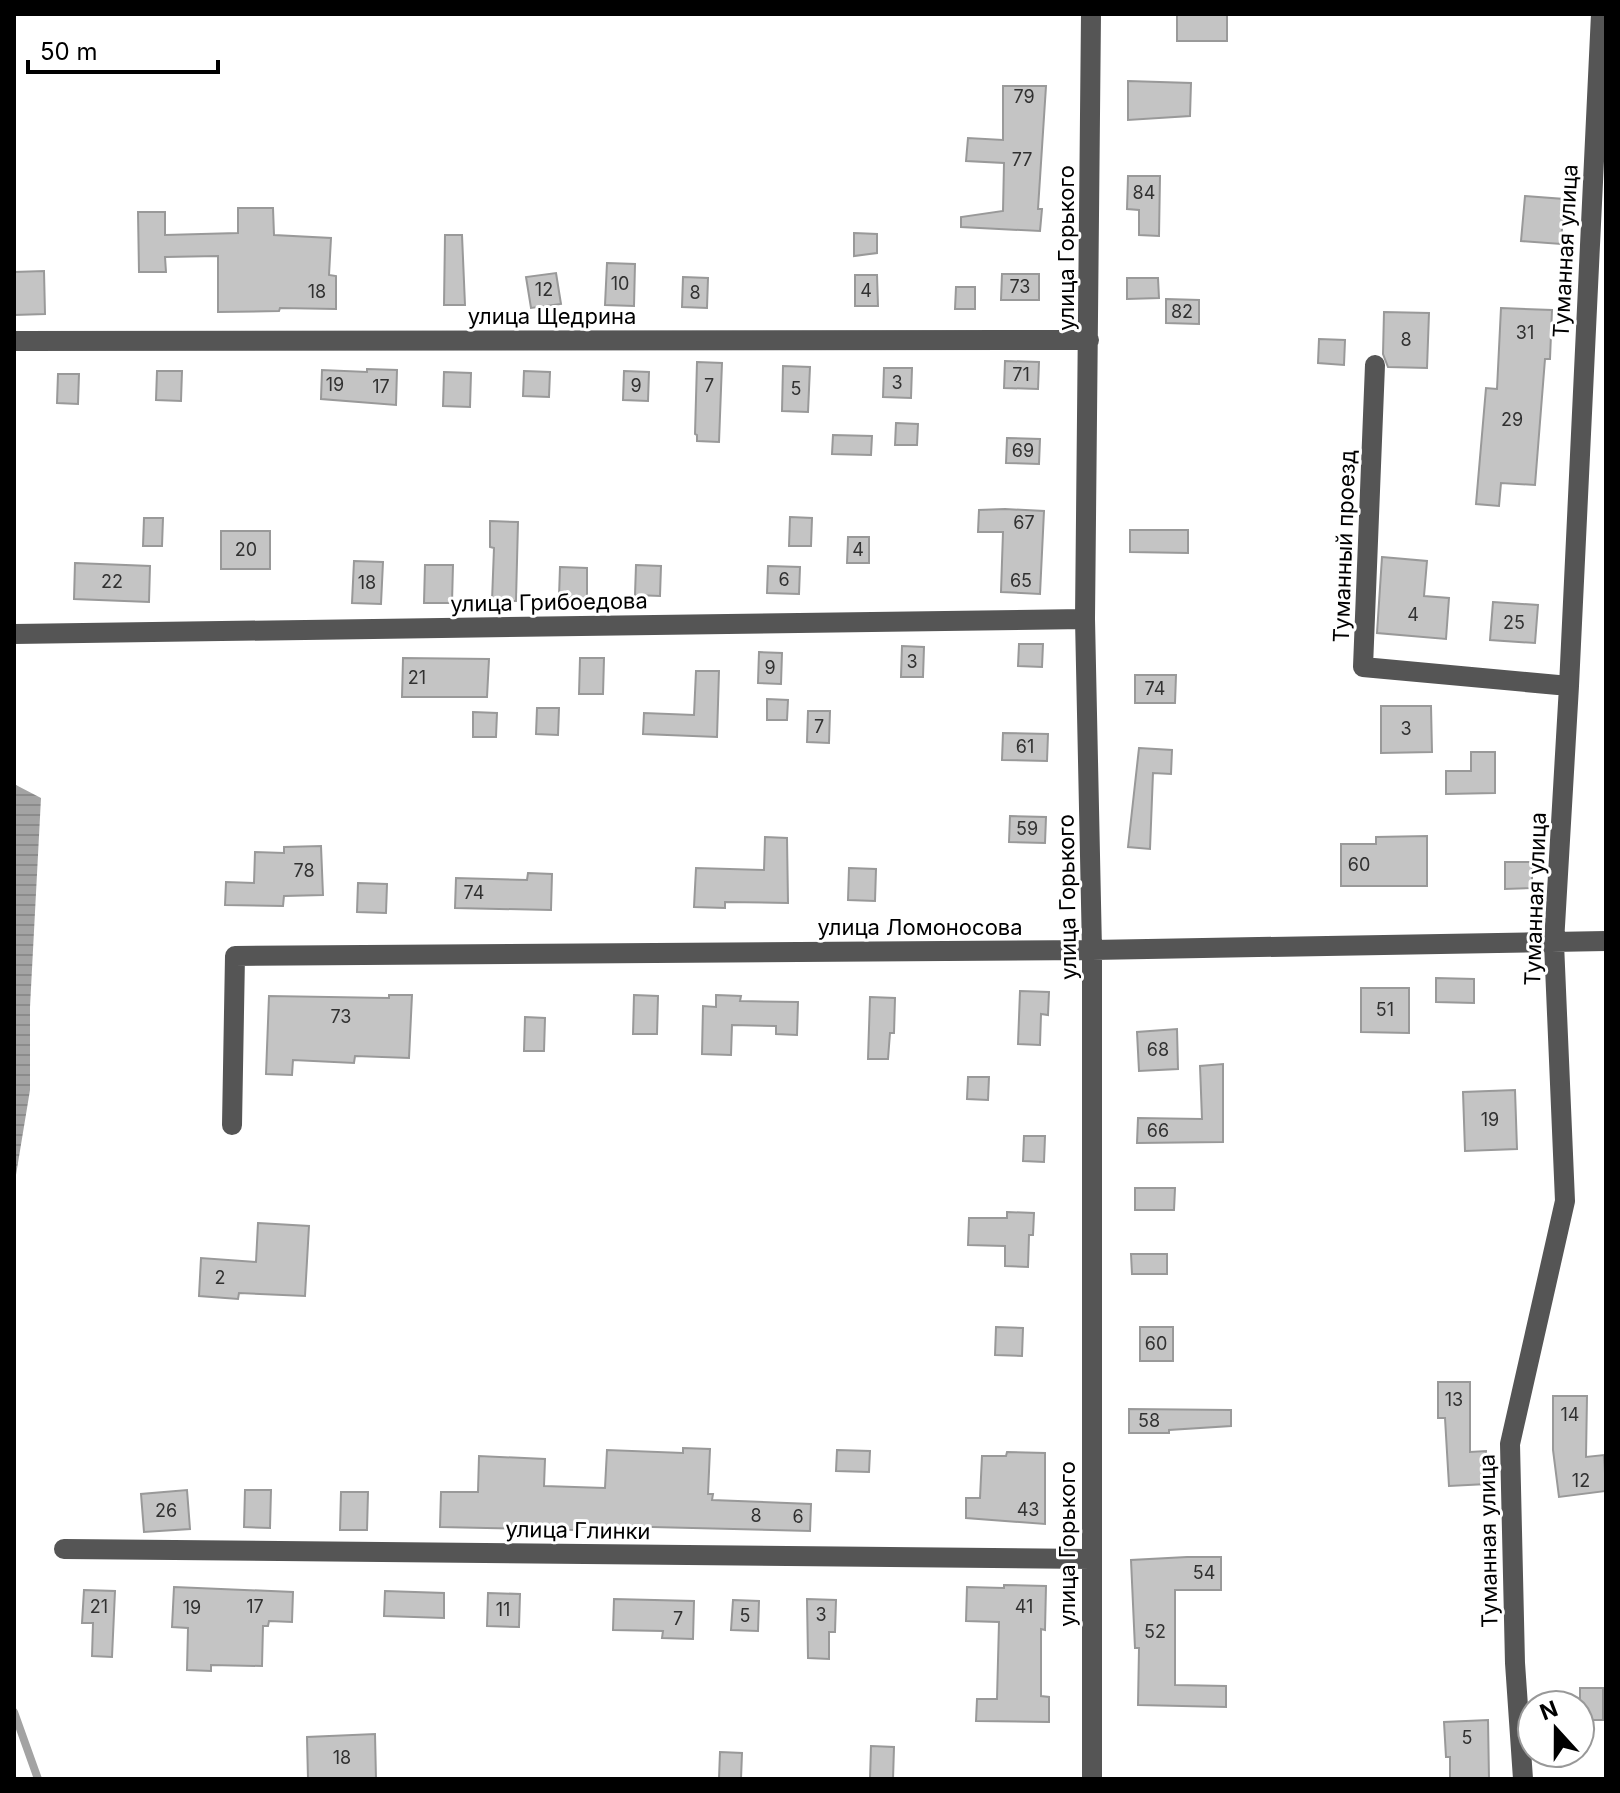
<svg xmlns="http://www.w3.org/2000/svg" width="1620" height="1793" font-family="Inter,sans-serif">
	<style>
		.water { fill: url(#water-rules) }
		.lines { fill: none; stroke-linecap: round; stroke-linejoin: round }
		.stream { stroke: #a3a3a3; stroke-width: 8 }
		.building { fill: #c4c4c4; stroke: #999; stroke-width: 2 }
		.minor { stroke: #555; stroke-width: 20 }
		.labels { text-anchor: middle; stroke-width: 6; stroke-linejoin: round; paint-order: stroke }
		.number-label { font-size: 18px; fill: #313131 }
		.street-label { font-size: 22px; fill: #000; stroke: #fff }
	</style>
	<defs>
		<pattern id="water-rules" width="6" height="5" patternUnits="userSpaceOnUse" patternTransform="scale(2)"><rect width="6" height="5" fill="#a3a3a3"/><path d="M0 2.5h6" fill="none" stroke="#8b8b8b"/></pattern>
	</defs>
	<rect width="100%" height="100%" fill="#fff"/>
	<path class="water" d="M 14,784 L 41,798 L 30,1007 L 30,1090 L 14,1187 Z"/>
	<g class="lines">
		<path class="stream" d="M 14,1712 L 38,1779"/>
	</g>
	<path class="building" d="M 1177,14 L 1227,14 L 1227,41 L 1177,41 Z
		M 1128,81 L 1191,83 L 1190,116 L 1128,120 Z
		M 1003,86 L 1046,86 L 1038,209 L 1042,209 L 1040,231 L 961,227 L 961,217 L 1003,211 L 1004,163 L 966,161 L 968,138 L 1003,140 Z
		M 1128,176 L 1160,176 L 1159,236 L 1139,235 L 1139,210 L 1127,209 Z
		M 1525,196 L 1564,199 L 1561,244 L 1521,241 Z
		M 238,208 L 273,208 L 274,235 L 331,238 L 329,275 L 336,276 L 336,309 L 280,308 L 279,311 L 218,312 L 218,256 L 165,257 L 166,272 L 139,272 L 138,212 L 165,212 L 165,235 L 238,233 Z
		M 854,233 L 877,234 L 877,253 L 854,256 Z
		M 445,235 L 462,235 L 465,305 L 444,305 Z
		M 607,263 L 635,264 L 634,306 L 605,305 Z
		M 44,271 L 45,314 L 14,315 L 14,272 Z
		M 556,273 L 561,304 L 531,308 L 526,277 Z
		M 1002,274 L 1039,274 L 1039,300 L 1001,300 Z
		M 855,275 L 877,275 L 878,306 L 855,306 Z
		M 683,277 L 708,278 L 707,308 L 682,307 Z
		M 1127,278 L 1158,278 L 1159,298 L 1127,299 Z
		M 956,287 L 975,287 L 975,309 L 955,309 Z
		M 1166,299 L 1199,300 L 1199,324 L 1166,323 Z
		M 1501,308 L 1552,310 L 1550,359 L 1545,359 L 1535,485 L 1501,483 L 1499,506 L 1476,504 L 1486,388 L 1497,389 Z
		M 1384,312 L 1429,313 L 1427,368 L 1388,367 L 1383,354 Z
		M 1319,339 L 1345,340 L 1344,365 L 1318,363 Z
		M 1005,361 L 1039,362 L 1038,389 L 1004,388 Z
		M 697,362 L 722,363 L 719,442 L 697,441 L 697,435 L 695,434 Z
		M 783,366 L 810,367 L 808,412 L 782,411 Z
		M 884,368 L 912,368 L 911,398 L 883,397 Z
		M 367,369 L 397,370 L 396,405 L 321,399 L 322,370 L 367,372 Z
		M 157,371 L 182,371 L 181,401 L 156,400 Z
		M 524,371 L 550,372 L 549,397 L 523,396 Z
		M 624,371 L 649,372 L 648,401 L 623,400 Z
		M 444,372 L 471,373 L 470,407 L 443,406 Z
		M 58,374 L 79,374 L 78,404 L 57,403 Z
		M 896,423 L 918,424 L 917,445 L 895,445 Z
		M 833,435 L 872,436 L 871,455 L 832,454 Z
		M 1007,438 L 1040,439 L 1039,464 L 1006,463 Z
		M 1005,509 L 1044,511 L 1040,594 L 1001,592 L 1003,532 L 978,532 L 979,510 Z
		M 790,517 L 812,518 L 811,546 L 789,546 Z
		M 144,518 L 163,518 L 162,546 L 143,546 Z
		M 490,521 L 518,522 L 516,601 L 492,601 L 494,548 L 490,547 Z
		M 1130,530 L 1188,530 L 1188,553 L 1130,552 Z
		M 221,531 L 270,531 L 270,569 L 221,569 Z
		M 848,537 L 869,537 L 869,563 L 847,563 Z
		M 1382,557 L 1427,561 L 1424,596 L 1449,598 L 1446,639 L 1377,633 Z
		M 354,561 L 383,562 L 381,604 L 352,603 Z
		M 75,563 L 150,566 L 149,602 L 74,599 Z
		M 425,565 L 453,565 L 452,603 L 424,603 Z
		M 636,565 L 661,566 L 660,596 L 635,595 Z
		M 768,566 L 800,567 L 799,594 L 767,593 Z
		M 560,567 L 587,568 L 587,598 L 559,597 Z
		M 1493,602 L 1538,605 L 1535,643 L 1490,640 Z
		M 1019,644 L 1043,644 L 1042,667 L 1018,666 Z
		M 902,646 L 924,647 L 923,677 L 901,677 Z
		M 759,652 L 782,653 L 781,684 L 758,683 Z
		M 403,658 L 489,659 L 487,697 L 402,697 Z
		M 580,658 L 604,658 L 603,694 L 579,694 Z
		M 696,671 L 719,671 L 717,737 L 643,734 L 644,713 L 694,715 Z
		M 1135,675 L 1176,675 L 1175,703 L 1135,703 Z
		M 767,699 L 788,700 L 787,720 L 767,720 Z
		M 1381,706 L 1431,706 L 1432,752 L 1381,753 Z
		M 537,708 L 559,708 L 558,735 L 536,734 Z
		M 808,711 L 830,711 L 829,743 L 807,742 Z
		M 473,712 L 497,713 L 496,737 L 473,737 Z
		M 1003,733 L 1048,734 L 1047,761 L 1002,760 Z
		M 1139,748 L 1172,750 L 1171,774 L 1153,773 L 1150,849 L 1128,847 Z
		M 1471,752 L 1495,752 L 1495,793 L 1446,794 L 1446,771 L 1471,771 Z
		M 1010,816 L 1046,817 L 1045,843 L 1009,842 Z
		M 1427,836 L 1427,886 L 1341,886 L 1341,844 L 1376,844 L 1376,837 Z
		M 765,837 L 787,838 L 788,903 L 725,902 L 725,908 L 694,907 L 696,868 L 764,870 Z
		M 321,846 L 323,895 L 284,896 L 283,906 L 225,905 L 226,882 L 254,883 L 255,852 L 284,853 L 284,847 Z
		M 1505,862 L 1532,862 L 1532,888 L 1505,889 Z
		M 849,868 L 876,869 L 875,901 L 848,900 Z
		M 528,873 L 552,874 L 551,910 L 455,908 L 456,878 L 527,880 Z
		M 358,883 L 387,884 L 386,913 L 357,912 Z
		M 1436,978 L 1474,979 L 1474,1003 L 1436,1002 Z
		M 1361,988 L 1409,988 L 1409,1033 L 1361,1032 Z
		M 1020,991 L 1049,992 L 1048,1015 L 1041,1014 L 1040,1045 L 1018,1044 Z
		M 389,995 L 412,995 L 409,1058 L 355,1056 L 354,1063 L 293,1060 L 292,1075 L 266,1074 L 269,996 L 389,998 Z
		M 634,995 L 658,996 L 657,1034 L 633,1034 Z
		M 716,995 L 741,996 L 740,1001 L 798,1002 L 797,1035 L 776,1034 L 776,1026 L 732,1025 L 731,1055 L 702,1054 L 703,1006 L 716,1007 Z
		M 870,997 L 895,998 L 894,1033 L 890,1033 L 888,1059 L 868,1059 Z
		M 525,1017 L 545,1018 L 544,1051 L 524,1051 Z
		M 1177,1029 L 1178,1069 L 1139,1071 L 1137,1032 Z
		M 1223,1064 L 1223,1142 L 1137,1143 L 1138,1118 L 1202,1119 L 1200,1066 Z
		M 968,1077 L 989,1077 L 988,1100 L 967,1099 Z
		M 1515,1090 L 1517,1149 L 1465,1151 L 1463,1092 Z
		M 1024,1136 L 1045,1136 L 1044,1162 L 1023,1161 Z
		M 1135,1188 L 1175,1188 L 1174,1210 L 1135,1210 Z
		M 1007,1212 L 1034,1213 L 1033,1235 L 1029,1235 L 1028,1267 L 1005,1266 L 1005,1246 L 968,1245 L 969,1218 L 1007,1218 Z
		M 258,1223 L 309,1226 L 305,1296 L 239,1293 L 238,1299 L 199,1296 L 201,1258 L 256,1262 Z
		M 1131,1254 L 1167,1254 L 1167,1274 L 1132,1274 Z
		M 996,1327 L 1023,1328 L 1022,1356 L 995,1355 Z
		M 1140,1327 L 1173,1327 L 1173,1361 L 1140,1361 Z
		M 1438,1382 L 1470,1382 L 1470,1452 L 1486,1451 L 1487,1484 L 1449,1486 L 1445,1418 L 1438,1418 Z
		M 1553,1396 L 1587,1396 L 1586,1457 L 1604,1455 L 1606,1491 L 1559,1497 L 1553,1450 Z
		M 1129,1409 L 1231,1410 L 1231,1426 L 1169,1430 L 1169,1433 L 1129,1433 Z
		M 683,1448 L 710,1449 L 708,1494 L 713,1494 L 712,1500 L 811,1504 L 810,1531 L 611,1526 L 574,1527 L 574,1530 L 440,1527 L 441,1492 L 478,1492 L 479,1456 L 545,1459 L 544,1486 L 605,1488 L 607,1450 L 683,1453 Z
		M 837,1450 L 870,1451 L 869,1472 L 836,1471 Z
		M 1007,1452 L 1045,1453 L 1045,1524 L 966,1518 L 966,1498 L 980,1498 L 982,1456 L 1006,1456 Z
		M 187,1490 L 190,1529 L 144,1532 L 141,1494 Z
		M 245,1490 L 271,1490 L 270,1528 L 244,1527 Z
		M 341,1492 L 368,1492 L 367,1530 L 340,1530 Z
		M 1187,1557 L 1221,1557 L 1221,1590 L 1175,1590 L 1175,1685 L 1226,1686 L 1226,1707 L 1138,1705 L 1139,1648 L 1135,1648 L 1131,1560 Z
		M 1004,1585 L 1046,1586 L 1045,1630 L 1041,1629 L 1041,1696 L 1049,1697 L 1049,1722 L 976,1721 L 977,1699 L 997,1699 L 999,1622 L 966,1621 L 967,1587 L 1004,1588 Z
		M 174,1587 L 293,1592 L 292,1622 L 269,1621 L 268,1626 L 263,1626 L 262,1666 L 211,1665 L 211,1671 L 187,1670 L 188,1628 L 172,1627 Z
		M 84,1590 L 115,1591 L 112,1657 L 92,1656 L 93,1623 L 82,1623 Z
		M 385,1591 L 444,1593 L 444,1618 L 384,1616 Z
		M 488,1593 L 520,1594 L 519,1627 L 487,1626 Z
		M 614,1599 L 694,1601 L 693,1639 L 662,1638 L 663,1631 L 613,1630 Z
		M 807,1599 L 836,1600 L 835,1632 L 829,1632 L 829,1659 L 808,1658 Z
		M 733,1600 L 759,1601 L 758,1631 L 731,1630 Z
		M 1580,1688 L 1603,1688 L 1603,1720 L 1580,1720 Z
		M 1488,1720 L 1489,1779 L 1450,1779 L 1450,1757 L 1446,1757 L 1444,1722 Z
		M 375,1734 L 376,1779 L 308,1779 L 307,1737 Z
		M 871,1746 L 894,1747 L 893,1779 L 870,1779 Z
		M 720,1752 L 742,1753 L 741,1779 L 719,1779 Z"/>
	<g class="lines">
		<path class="minor" d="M 1091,14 L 1085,619 L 1092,950 L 1092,1779
			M 14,341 L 1089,340
			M 1375,365 L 1363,667 L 1569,686
			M 14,634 L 1085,619
			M 232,1125 L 235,956 L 1092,950 L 1606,941
			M 64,1549 L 1091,1559
			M 1523,1779 L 1515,1663 L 1510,1444 L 1565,1201 L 1554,943 L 1569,686 L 1601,14"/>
	</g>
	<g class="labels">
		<g class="number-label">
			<text x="1024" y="103">79</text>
			<text x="1022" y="166">77</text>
			<text x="1144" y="199">84</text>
			<text x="620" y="290">10</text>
			<text x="1020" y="293">73</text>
			<text x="544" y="296">12</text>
			<text x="866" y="297">4</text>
			<text x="317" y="298">18</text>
			<text x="695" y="299">8</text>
			<text x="1182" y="318">82</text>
			<text x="1525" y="339">31</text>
			<text x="1406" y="346">8</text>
			<text x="1021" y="381">71</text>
			<text x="897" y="389">3</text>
			<text x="335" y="391">19</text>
			<text x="636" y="392">9</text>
			<text x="709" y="392">7</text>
			<text x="381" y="393">17</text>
			<text x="796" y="395">5</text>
			<text x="1512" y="426">29</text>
			<text x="1023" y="457">69</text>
			<text x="1024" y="529">67</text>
			<text x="246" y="556">20</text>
			<text x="858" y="556">4</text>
			<text x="784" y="586">6</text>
			<text x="1021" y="587">65</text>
			<text x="112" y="588">22</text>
			<text x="367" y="589">18</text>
			<text x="1413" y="621">4</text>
			<text x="1514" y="629">25</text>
			<text x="912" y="668">3</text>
			<text x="770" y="674">9</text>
			<text x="417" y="684">21</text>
			<text x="1155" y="695">74</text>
			<text x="819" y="733">7</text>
			<text x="1406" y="735">3</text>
			<text x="1025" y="753">61</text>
			<text x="1027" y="835">59</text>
			<text x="1359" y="871">60</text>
			<text x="304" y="877">78</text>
			<text x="474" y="899">74</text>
			<text x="1385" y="1016">51</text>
			<text x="341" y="1023">73</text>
			<text x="1158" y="1056">68</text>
			<text x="1490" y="1126">19</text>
			<text x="1158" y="1137">66</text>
			<text x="220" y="1284">2</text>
			<text x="1156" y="1350">60</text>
			<text x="1454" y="1406">13</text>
			<text x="1570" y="1421">14</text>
			<text x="1149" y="1427">58</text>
			<text x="1581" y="1487">12</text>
			<text x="1028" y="1516">43</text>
			<text x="166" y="1517">26</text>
			<text x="756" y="1522">8</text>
			<text x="798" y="1523">6</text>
			<text x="1204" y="1579">54</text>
			<text x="99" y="1613">21</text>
			<text x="255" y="1613">17</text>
			<text x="1024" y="1613">41</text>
			<text x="192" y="1614">19</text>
			<text x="503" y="1616">11</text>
			<text x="821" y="1621">3</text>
			<text x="745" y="1622">5</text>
			<text x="678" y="1625">7</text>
			<text x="1155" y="1638">52</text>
			<text x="1467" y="1744">5</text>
			<text x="342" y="1764">18</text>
		</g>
		<g class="street-label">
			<text transform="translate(1066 248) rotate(-90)" y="8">улица Горького</text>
			<text transform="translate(1565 251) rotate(-87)" y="8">Туманная улица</text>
			<text x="552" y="324">улица Щедрина</text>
			<text transform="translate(1344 546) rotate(-88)" y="8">Туманный проезд</text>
			<text transform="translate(549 602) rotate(-1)" y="8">улица Грибоедова</text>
			<text transform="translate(1067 897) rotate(-91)" y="8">улица Горького</text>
			<text transform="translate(1535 899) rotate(-88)" y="8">Туманная улица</text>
			<text x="920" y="935">улица Ломоносова</text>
			<text transform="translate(578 1530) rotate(1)" y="8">улица Глинки</text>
			<text transform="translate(1488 1541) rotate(-91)" y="8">Туманная улица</text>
			<text transform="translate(1067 1544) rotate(-90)" y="8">улица Горького</text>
		</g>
	</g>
	<rect width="1620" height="1793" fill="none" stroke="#000000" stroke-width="32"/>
	<g transform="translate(1556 1729) rotate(339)"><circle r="38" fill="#ffffff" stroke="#999999" stroke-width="2"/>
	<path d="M0-6L14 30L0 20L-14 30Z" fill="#000000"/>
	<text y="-12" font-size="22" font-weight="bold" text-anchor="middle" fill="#000000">N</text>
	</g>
	<path d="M28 60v12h190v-12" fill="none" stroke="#000000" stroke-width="4"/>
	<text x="40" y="60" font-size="24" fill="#000000" stroke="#ffffff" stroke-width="6" paint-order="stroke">50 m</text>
</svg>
